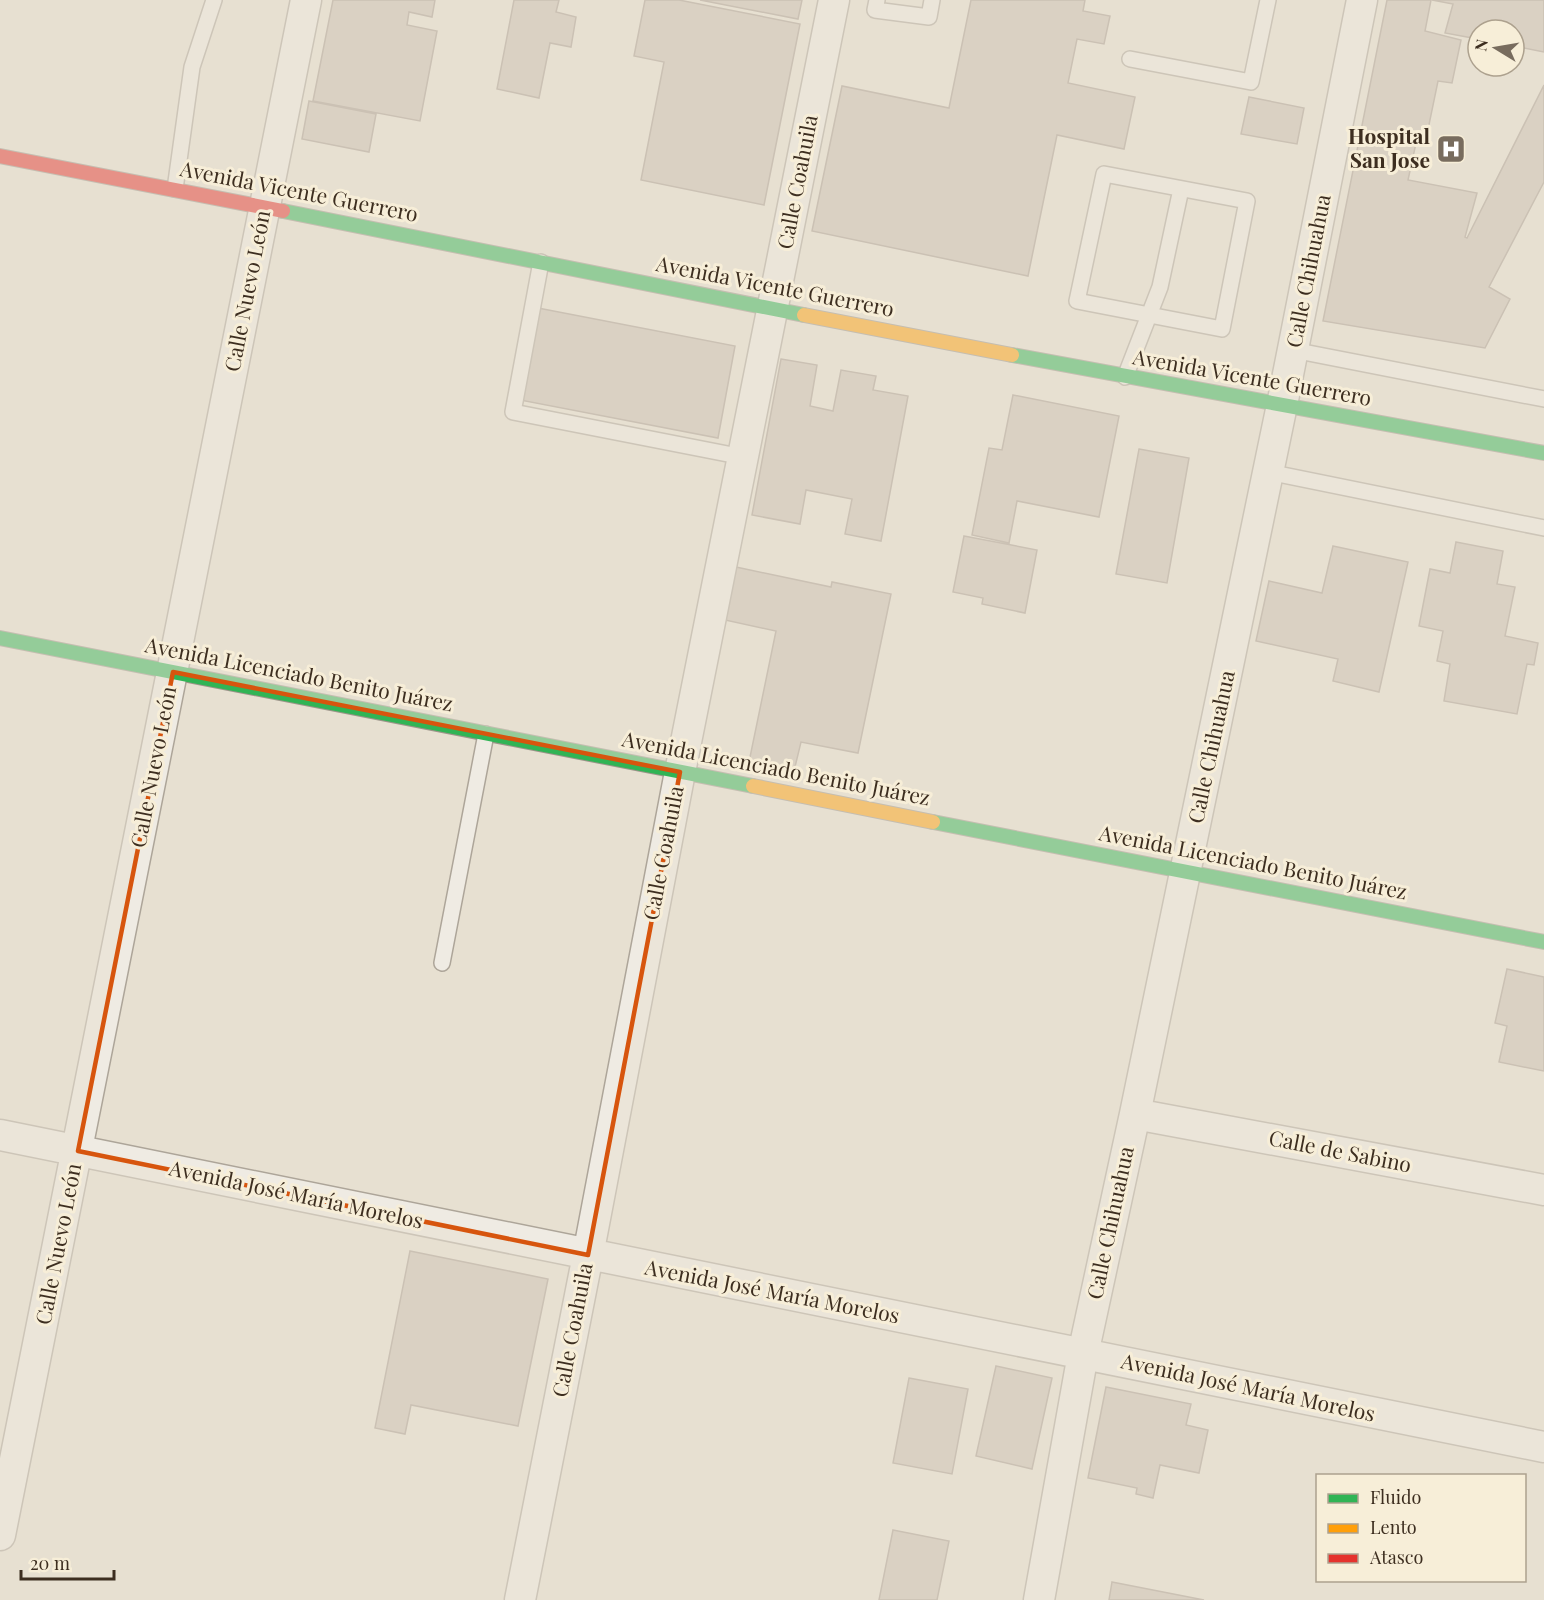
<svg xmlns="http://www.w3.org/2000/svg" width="1544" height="1600" font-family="'Playfair Display',serif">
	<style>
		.building { fill: #cbbfb2; stroke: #a89c90; stroke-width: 1.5 }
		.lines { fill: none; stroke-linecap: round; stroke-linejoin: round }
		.lane-casing { stroke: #ada599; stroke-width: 18 }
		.street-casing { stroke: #ada599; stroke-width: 33 }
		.fast-casing { stroke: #9c958a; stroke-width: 16 }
		.slow-casing { stroke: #9c958a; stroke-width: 16 }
		.jam-casing { stroke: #9c958a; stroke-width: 16 }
		.lane { stroke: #efebe3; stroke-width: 15 }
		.street { stroke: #efebe3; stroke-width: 30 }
		.fast { stroke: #30b455; stroke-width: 14 }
		.slow { stroke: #ff9f0a; stroke-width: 14 }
		.jam { stroke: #e5322d; stroke-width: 14 }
		.marked { fill: none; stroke: #d7550e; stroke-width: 4.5; stroke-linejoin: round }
		.labels { text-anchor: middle; stroke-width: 6; stroke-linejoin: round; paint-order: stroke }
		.poi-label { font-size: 21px; font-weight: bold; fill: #3d2e20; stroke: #f7eed8; text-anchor: end }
		.street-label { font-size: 21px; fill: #3d2e20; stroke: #f7eed8 }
	</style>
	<rect width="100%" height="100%" fill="#e7e0d1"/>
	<path class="building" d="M 333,0 L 435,0 L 432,17 L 409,12 L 407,25 L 437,31 L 420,121 L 313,101 Z
		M 514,0 L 559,0 L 556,12 L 576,17 L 571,47 L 550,43 L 539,98 L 497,89 Z
		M 645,0 L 679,0 L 800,24 L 764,205 L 641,180 L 664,62 L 634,56 Z
		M 700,0 L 802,0 L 798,19 Z
		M 971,0 L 1085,0 L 1083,11 L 1110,16 L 1104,44 L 1077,39 L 1068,83 L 1135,97 L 1124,149 L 1057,135 L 1028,276 L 812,231 L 842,86 L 949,108 Z
		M 1387,0 L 1431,0 L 1425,31 L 1461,40 L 1452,83 L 1438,81 L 1425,144 L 1416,143 L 1408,180 L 1477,193 L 1465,237 L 1467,238 L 1544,85 L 1544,182 L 1489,287 L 1510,299 L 1485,348 L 1323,321 Z
		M 1432,0 L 1544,0 L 1544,52 L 1514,46 L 1514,30 L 1478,30 L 1478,39 L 1445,33 L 1453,4 Z
		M 1249,97 L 1304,108 L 1297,144 L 1241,134 Z
		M 309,101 L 376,114 L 369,152 L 302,139 Z
		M 538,308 L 735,346 L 718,438 L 520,400 Z
		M 781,359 L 817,365 L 810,406 L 833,411 L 841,370 L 876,376 L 873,390 L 908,396 L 881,541 L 845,534 L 852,499 L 806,490 L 800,524 L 752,515 Z
		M 1013,395 L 1119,416 L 1099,517 L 1017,501 L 1009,543 L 972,535 L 989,448 L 1002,450 Z
		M 1139,449 L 1189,458 L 1167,583 L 1116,574 Z
		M 964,536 L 1037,550 L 1025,613 L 982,604 L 983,598 L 953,592 Z
		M 1456,542 L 1503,551 L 1497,584 L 1515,587 L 1505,636 L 1538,643 L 1534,665 L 1527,664 L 1517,714 L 1444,701 L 1450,664 L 1437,661 L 1443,631 L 1419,626 L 1430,569 L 1450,573 Z
		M 1333,546 L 1408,562 L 1379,692 L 1333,681 L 1338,659 L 1256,641 L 1269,581 L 1322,593 Z
		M 736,567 L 831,587 L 832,582 L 891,594 L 858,753 L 801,742 L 794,771 L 749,762 L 776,631 L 725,620 Z
		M 1507,969 L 1544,977 L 1544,1071 L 1499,1062 L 1507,1026 L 1495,1023 Z
		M 410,1251 L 548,1279 L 518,1426 L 411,1405 L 405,1434 L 375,1428 Z
		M 996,1366 L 1052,1378 L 1032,1469 L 976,1456 Z
		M 909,1378 L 968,1389 L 952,1474 L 893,1463 Z
		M 1106,1387 L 1191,1404 L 1186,1425 L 1208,1430 L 1199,1473 L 1160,1465 L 1153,1498 L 1136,1494 L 1137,1488 L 1088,1478 Z
		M 893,1530 L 949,1541 L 937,1600 L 879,1600 Z
		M 1112,1582 L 1204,1600 L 1109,1600 Z"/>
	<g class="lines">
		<g class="lane-casing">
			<path id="lane" d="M 877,0 L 875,10 L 929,17 L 932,0
				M 1130,59 L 1251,82 L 1268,0
				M 1104,174 L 1247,201 L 1222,329 L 1077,301 Z
				M 175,189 L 192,67 L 214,0
				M 541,262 L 513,412 L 743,457
				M 1293,350 L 1544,399
				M 1125,377 L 1160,287 L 1181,189
				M 1268,472 L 1544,528
				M 442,963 L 486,734"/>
		</g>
		<g class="street-casing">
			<path id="street" d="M 1135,1114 L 1544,1190
				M 0,1135 L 1544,1447
				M 0,1535 L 306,0
				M 520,1600 L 588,1255 L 680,772 L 834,0
				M 1039,1600 L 1083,1354 L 1135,1114 L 1282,405 L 1362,0"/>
		</g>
		<g class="fast-casing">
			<path id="fast" d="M 283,211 L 804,315
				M 1012,355 L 1544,453
				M 0,638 L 753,786
				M 933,822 L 1544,942"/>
		</g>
		<g class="slow-casing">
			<path id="slow" d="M 804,315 L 1012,355
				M 753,786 L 933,822"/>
		</g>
		<g class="jam-casing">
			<path id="jam" d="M 0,156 L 283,211"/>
		</g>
		<use href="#lane" class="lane"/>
		<use href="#street" class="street"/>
		<use href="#fast" class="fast"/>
		<use href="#slow" class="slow"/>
		<use href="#jam" class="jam"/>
	</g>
	<path d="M0 0H1544V1600H0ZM 173,672 L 680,772 L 588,1255 L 78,1151 Z" fill="#e7e0d1" fill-opacity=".55" fill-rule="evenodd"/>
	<path class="marked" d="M 173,672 L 680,772 L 588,1255 L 78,1151 Z"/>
	<defs>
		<g id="hospital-square" transform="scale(1.5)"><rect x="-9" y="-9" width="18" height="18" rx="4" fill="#786c5e" stroke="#f7eed8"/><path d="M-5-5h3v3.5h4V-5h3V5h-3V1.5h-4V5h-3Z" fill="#fff"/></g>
	</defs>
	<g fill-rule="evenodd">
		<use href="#hospital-square" x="1451" y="149"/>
	</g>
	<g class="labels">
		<g class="poi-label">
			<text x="1430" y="144">Hospital<tspan x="1430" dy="24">San Jose</tspan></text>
		</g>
		<g class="street-label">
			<text transform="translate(798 182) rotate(-79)" y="7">Calle Coahuila</text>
			<text transform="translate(299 192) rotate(11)" y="7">Avenida Vicente Guerrero</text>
			<text transform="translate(1309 271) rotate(-79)" y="7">Calle Chihuahua</text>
			<text transform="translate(775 287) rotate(11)" y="7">Avenida Vicente Guerrero</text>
			<text transform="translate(248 291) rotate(-79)" y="7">Calle Nuevo León</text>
			<text transform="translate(1252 378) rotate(10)" y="7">Avenida Vicente Guerrero</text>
			<text transform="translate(299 675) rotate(11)" y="7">Avenida Licenciado Benito Juárez</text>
			<text transform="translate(1212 747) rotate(-78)" y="7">Calle Chihuahua</text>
			<text transform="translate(154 767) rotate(-79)" y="7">Calle Nuevo León</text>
			<text transform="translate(776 769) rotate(11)" y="7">Avenida Licenciado Benito Juárez</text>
			<text transform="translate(664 853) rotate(-79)" y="7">Calle Coahuila</text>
			<text transform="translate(1253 863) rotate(11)" y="7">Avenida Licenciado Benito Juárez</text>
			<text transform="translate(1340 1152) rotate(11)" y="7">Calle de Sabino</text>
			<text transform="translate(296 1195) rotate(12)" y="7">Avenida José María Morelos</text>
			<text transform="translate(1111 1223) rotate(-78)" y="7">Calle Chihuahua</text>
			<text transform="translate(59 1244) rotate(-79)" y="7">Calle Nuevo León</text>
			<text transform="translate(772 1292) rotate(11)" y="7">Avenida José María Morelos</text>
			<text transform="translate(573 1330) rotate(-79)" y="7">Calle Coahuila</text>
			<text transform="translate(1248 1388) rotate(12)" y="7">Avenida José María Morelos</text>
		</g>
	</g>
	<rect x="1316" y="1474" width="210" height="108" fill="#f7eed8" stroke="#ada18e" stroke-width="1.5"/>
	<rect x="1328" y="1494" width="30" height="9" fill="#30b455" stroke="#ada18e" stroke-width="1.5"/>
	<text x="1370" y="1504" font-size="18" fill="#3d2e20">Fluido</text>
	<rect x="1328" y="1524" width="30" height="9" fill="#ff9f0a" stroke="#ada18e" stroke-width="1.5"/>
	<text x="1370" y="1534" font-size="18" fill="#3d2e20">Lento</text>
	<rect x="1328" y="1554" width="30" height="9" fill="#e5322d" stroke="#ada18e" stroke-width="1.5"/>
	<text x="1370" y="1564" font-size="18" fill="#3d2e20">Atasco</text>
	<g transform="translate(1496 48) rotate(281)"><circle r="28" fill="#f7eed8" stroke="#ada18e" stroke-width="1.5"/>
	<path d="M0-4.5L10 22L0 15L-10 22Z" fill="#786c5e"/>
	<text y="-9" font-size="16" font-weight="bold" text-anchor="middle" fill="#3d2e20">N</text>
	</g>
	<path d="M21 1570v9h93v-9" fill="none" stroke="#3d2e20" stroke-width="3"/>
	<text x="30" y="1570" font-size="18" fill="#3d2e20" stroke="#f7eed8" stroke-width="4.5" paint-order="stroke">20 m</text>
</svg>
